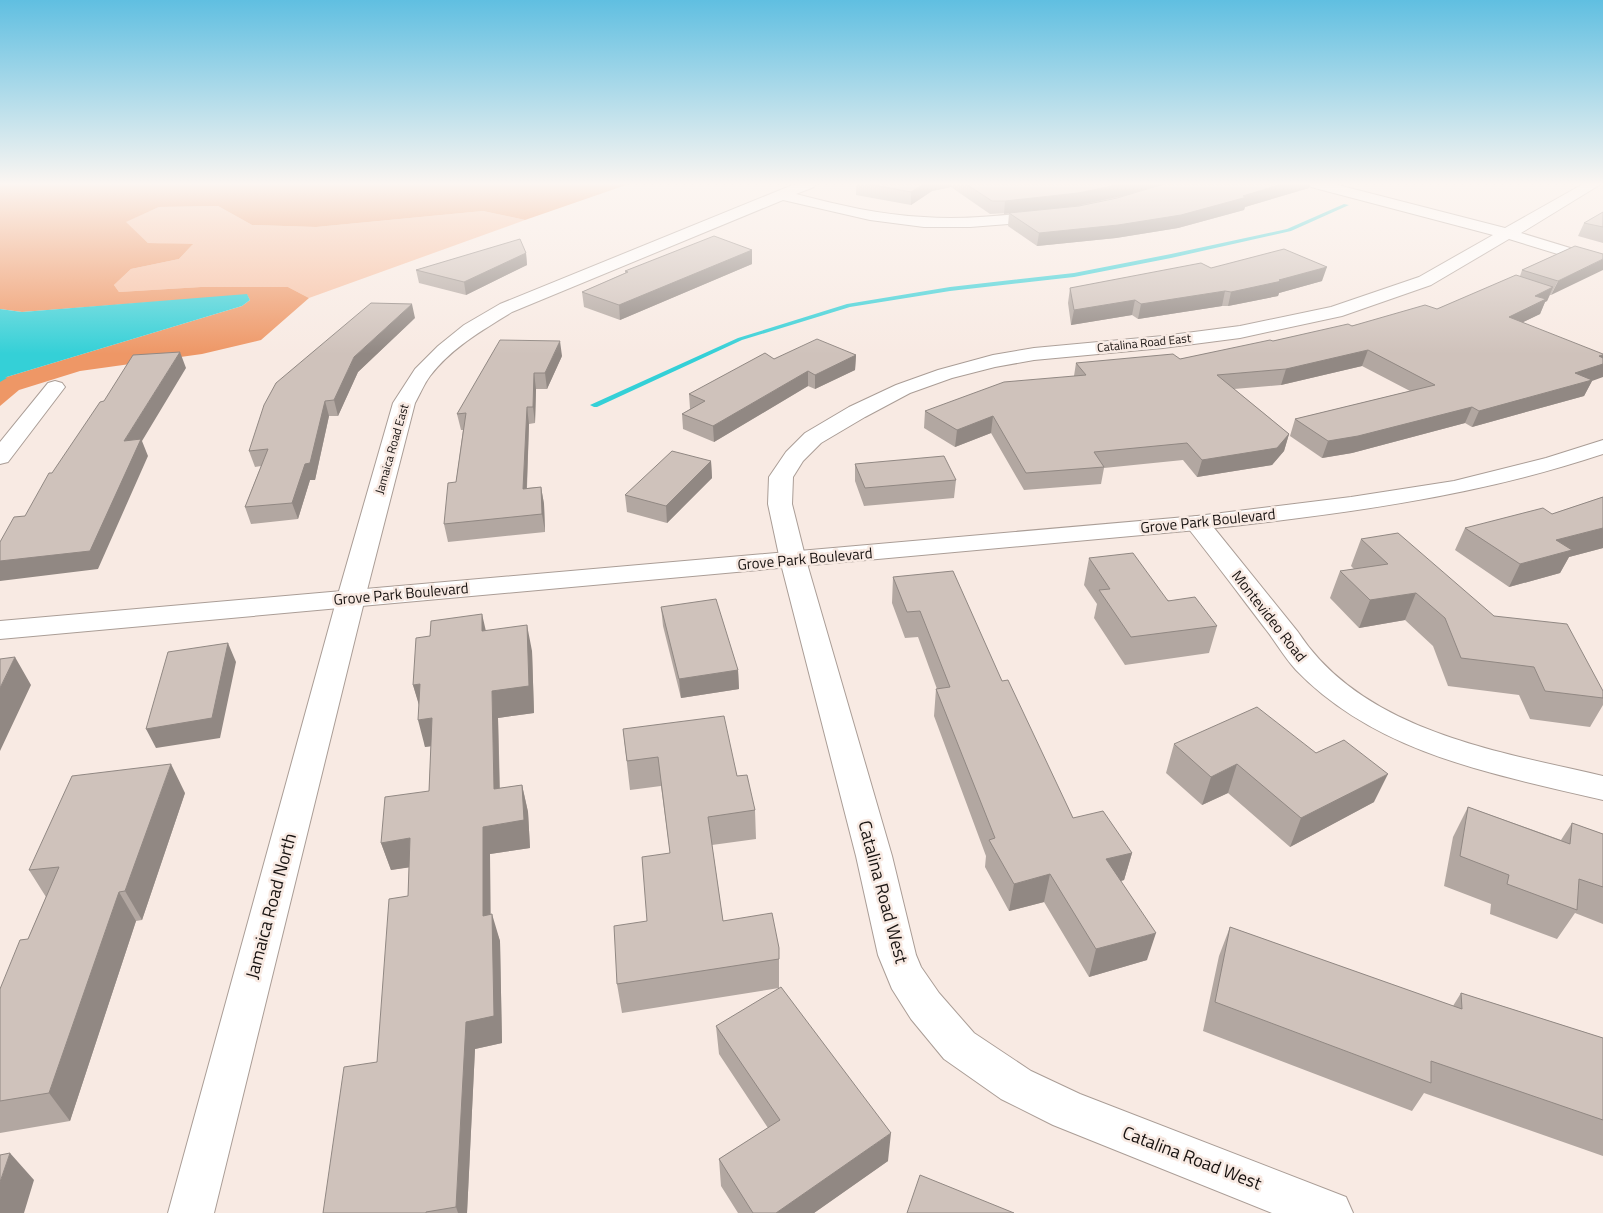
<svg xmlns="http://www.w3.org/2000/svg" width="1603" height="1213" font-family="'Titillium Web',sans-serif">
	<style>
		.green { fill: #f7bfa1 }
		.forest { fill: #ee9766 }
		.water { fill: #34d0d7 }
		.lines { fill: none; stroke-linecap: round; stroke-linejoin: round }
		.stream { fill: #34d0d7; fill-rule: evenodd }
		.street-casing { stroke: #aa9d96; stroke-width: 2 }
		.secondary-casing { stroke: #aa9d96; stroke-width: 2 }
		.street { fill: #fff; fill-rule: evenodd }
		.secondary { fill: #fff; fill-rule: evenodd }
		.wall { fill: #b2a7a1; fill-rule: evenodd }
		.shaded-wall { fill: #918883 }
		.building { fill: #cfc2bb; stroke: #918883 }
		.labels { text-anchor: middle; stroke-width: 5; stroke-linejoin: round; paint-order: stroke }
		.far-street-label { font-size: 12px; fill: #181311; stroke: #f8eae3 }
		.street-label { font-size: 15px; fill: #181311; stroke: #f8eae3 }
		.near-street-label { font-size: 18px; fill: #181311; stroke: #f8eae3 }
	</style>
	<rect width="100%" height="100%" fill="#f8eae3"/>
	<path class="green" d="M 218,206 L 252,225 L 316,227 L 483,211 L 525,220 L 309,298 L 288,287 L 201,287 L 119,292 L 114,285 L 131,269 L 179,259 L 192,245 L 148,243 L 125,222 L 159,207 Z"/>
	<path class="forest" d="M 0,184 L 629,184 L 525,220 L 483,211 L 316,227 L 252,225 L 218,206 L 159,207 L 126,222 L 148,243 L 193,244 L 179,259 L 131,269 L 114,285 L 119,292 L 201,287 L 288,287 L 309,298 L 261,340 L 202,354 L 80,371 L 19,390 L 0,406 L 0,379 L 242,306 L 250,300 L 247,295 L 22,312 L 0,309 Z"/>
	<path class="water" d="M 247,294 L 250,300 L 242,306 L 0,379 L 0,309 L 22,312 Z"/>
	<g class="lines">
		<path class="stream" d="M 1344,204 L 1349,205 L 1291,231 L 1171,258 L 1074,277 L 950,291 L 850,307 L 742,340 L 597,407 L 594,407 L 590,405 L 738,338 L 847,304 L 950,287 L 1074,273 L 1171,254 L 1287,229 Z
			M 3,376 L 7,378 L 0,382 L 0,377 Z"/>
		<g class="street-casing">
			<path id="street" d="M 795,184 L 816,184 L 814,187 L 796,194 C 838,205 881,215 924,217 C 965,220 1006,215 1047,211 L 1052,213 L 1055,216 L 1052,219 L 1047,221 L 970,227 L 924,227 L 870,220 L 783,200 L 512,312 C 483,330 451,348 430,376 C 424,384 420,394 415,403 L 365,598 L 214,1213 L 168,1213 L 337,598 L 393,403 L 415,369 L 438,346 L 464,325 L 500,304 Z
				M 1309,184 L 1334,184 L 1505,228 L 1583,184 L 1601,184 L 1521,233 L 1603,258 L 1603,268 L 1509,239 L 1431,285 L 1342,316 L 1240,338 L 1163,348 L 1034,360 L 995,367 L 952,378 L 910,393 L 865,417 L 821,443 L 803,461 L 793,477 L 792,504 L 806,560 L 892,856 L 916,955 L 921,967 L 939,993 L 974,1033 L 1031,1071 L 1080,1094 L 1346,1197 L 1353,1213 L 1272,1213 L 1053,1125 L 1001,1099 L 944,1059 L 911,1019 L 892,989 L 878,955 L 856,856 L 780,560 L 768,504 L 769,477 L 786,452 L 805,433 L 849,407 L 896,385 L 938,370 L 993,355 L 1034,348 L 1163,336 L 1240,326 L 1331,307 L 1419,277 L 1493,235 L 1311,187 Z
				M 55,381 L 62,383 L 65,387 L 8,462 L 0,464 L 0,442 L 48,383 Z
				M 1197,516 L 1206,518 L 1298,632 C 1363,731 1496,751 1603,776 L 1603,800 C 1494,774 1377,754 1296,670 C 1285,658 1277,644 1267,631 C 1241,597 1215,562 1188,528 L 1185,523 L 1188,518 Z"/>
		</g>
		<g class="secondary-casing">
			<path id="secondary" d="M 1603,440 L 1603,454 C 1471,498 1335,515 1197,530 L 0,639 L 0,621 L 1197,516 L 1351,497 L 1454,481 L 1546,458 Z"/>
		</g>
		<use href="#street" class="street"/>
		<use href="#secondary" class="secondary"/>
	</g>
	<path class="wall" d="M 856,184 L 1164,184 L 1309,188 L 1245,207 L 1244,210 L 1178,228 L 1116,238 L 1037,246 L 1008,226 L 1009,213 L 990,214 L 951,187 L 932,191 L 911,205 L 856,195 ZM 1125,196 L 1117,198 L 1076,206 Z
		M 1603,212 L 1603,243 L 1578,236 L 1584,223 Z
		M 1575,246 L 1551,295 L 1550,295 L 1547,301 L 1545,302 L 1540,314 L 1523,322 L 1592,381 L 1584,396 L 1472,427 L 1465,423 L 1352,453 L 1322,458 L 1290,436 L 1295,419 L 1410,391 L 1362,366 L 1281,385 L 1234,389 L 1289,434 L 1284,451 L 1272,465 L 1197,477 L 1183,460 L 1104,468 L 1101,484 L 1024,490 L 991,433 L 955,447 L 924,428 L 925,411 L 1074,376 L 1076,363 L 1180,359 L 1437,309 L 1520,276 L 1522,270 Z
		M 752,250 L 752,264 L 620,320 L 584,307 L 582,292 L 625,273 L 625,271 Z
		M 526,253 L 527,265 L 466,295 L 419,283 L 416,270 Z
		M 1211,268 L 1322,281 L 1279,293 L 1278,296 L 1228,306 L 1222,306 L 1138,319 L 1132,315 L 1071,325 L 1068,303 L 1070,288 Z
		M 415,318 L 358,372 L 338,416 L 329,416 L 315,480 L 310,480 L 298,519 L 251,524 L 245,507 L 261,466 L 255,467 L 249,451 Z
		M 856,355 L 855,370 L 815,389 L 808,386 L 714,442 L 683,429 L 682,414 L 690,409 L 689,394 L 774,359 Z
		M 562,356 L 547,389 L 536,389 L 535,423 L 529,424 L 527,488 L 541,487 L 544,504 L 545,532 L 448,542 L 444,524 L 456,482 L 463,430 L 461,430 L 457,414 Z
		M 711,461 L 712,478 L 667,523 L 627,512 L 625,495 Z
		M 855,464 L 956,480 L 954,498 L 864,506 L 855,481 Z
		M 1603,497 L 1603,548 L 1569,557 L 1560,573 L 1509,587 L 1455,550 L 1465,528 L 1552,514 Z
		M 1361,539 L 1494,616 L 1603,691 L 1603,705 L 1590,727 L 1530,719 L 1519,695 L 1448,686 L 1433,646 L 1405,620 L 1359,628 L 1330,598 L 1340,571 L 1354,569 L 1351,566 Z
		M 1089,558 L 1217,626 L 1209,653 L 1125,665 L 1094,618 L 1097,604 L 1084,585 Z
		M 893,577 L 1002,681 L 1073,818 L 1132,853 L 1124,880 L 1121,881 L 1147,960 L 1089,977 L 1044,902 L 1009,911 L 985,867 L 986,856 L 934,716 L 936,689 L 937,689 L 918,637 L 905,638 L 892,603 Z
		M 661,607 L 738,670 L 739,689 L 681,698 L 663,626 Z
		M 486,630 L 532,651 L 534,713 L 498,718 L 500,788 L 522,785 L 528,812 L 530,848 L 490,854 L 490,914 L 500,941 L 502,1043 L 475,1049 L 467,1213 L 323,1213 L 377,1062 L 408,896 L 409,867 L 391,870 L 381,843 L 429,791 L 431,746 L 425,747 L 419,704 L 413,685 Z
		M 623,729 L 737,776 L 755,810 L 756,839 L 712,845 L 723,921 L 779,948 L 779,988 L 622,1013 L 617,984 L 647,921 L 670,853 L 661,786 L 630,790 Z
		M 1174,744 L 1374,802 L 1290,847 L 1228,793 L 1202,805 L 1166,773 Z
		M 185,793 L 142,920 L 136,921 L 70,1121 L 0,1133 L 0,989 L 28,939 L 46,897 L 29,870 Z
		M 1468,807 L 1561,840 L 1572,823 L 1603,834 L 1603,924 L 1575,913 L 1557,939 L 1490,914 L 1491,904 L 1444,886 L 1453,837 Z
		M 1230,927 L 1453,1006 L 1461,993 L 1603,1038 L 1603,1156 L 1424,1093 L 1412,1111 L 1203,1031 L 1219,956 Z
		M 716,1026 L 888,1161 L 814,1213 L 738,1213 L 721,1186 L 719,1159 L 768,1128 L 719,1054 Z"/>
	<path class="shaded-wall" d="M 924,184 L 951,184 L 951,187 L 932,191 L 911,205 L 911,192 Z
		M 1122,184 L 1164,184 L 1126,195 L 1076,206 L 1004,214 L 1005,201 Z
		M 1282,184 L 1310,184 L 1309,188 L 1245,207 L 1244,210 L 1178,228 L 1116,238 L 1037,246 L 1039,233 Z
		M 752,250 L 752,264 L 620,320 L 619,305 Z
		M 526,253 L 527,265 L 466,295 L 464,282 Z
		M 1603,259 L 1603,270 L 1551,295 L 1558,281 Z
		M 1327,267 L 1322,281 L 1279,293 L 1278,296 L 1228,306 L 1231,292 Z
		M 1553,287 L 1547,301 L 1545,302 L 1540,314 L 1503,332 L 1509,317 L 1535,296 Z
		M 1225,291 L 1222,306 L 1138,319 L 1141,304 Z
		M 1135,300 L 1132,315 L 1071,325 L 1074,310 Z
		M 412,304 L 415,318 L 358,372 L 338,416 L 334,400 L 354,357 Z
		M 560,341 L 562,356 L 547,389 L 545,373 Z
		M 1368,350 L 1362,366 L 1281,385 L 1286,369 Z
		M 180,352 L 186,368 L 142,441 L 148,456 L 98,569 L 0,581 L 0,561 L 124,441 Z
		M 856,355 L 855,370 L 815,389 L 815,375 Z
		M 1603,355 L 1603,377 L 1592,381 L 1584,396 L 1472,427 L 1479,411 L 1575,373 L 1599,356 Z
		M 808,371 L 808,386 L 714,442 L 713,426 Z
		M 534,373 L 536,389 L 535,423 L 533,407 Z
		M 325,401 L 329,416 L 315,480 L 310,480 L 298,519 L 292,503 Z
		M 527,407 L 529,424 L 526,506 L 523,489 Z
		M 1472,407 L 1465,423 L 1352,453 L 1322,458 L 1328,441 Z
		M 993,416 L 991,433 L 955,447 L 957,430 Z
		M 1289,434 L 1284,451 L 1272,465 L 1197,477 L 1202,460 Z
		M 711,461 L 712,478 L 667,523 L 666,506 Z
		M 541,487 L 544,504 L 545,532 L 542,514 Z
		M 1603,528 L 1603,548 L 1569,557 L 1560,573 L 1509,587 L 1520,564 L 1556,540 Z
		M 1416,593 L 1405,620 L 1359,628 L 1370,600 Z
		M 482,614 L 488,640 L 482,631 Z
		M 527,625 L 532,651 L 534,713 L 498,718 L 500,816 L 494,789 L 492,691 Z
		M 228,643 L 236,662 L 220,738 L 156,748 L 146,729 Z
		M 15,657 L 31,685 L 0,751 L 0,688 Z
		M 738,670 L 739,689 L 681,698 L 679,679 Z
		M 420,684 L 421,712 L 413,685 Z
		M 432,718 L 440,745 L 425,747 L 418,720 Z
		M 171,764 L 185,793 L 142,920 L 125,891 Z
		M 1237,764 L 1228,793 L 1202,805 L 1211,777 Z
		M 1388,774 L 1374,802 L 1290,847 L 1301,818 Z
		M 522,785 L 528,812 L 530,848 L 490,854 L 491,943 L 483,916 L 483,827 Z
		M 410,838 L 419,866 L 391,870 L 381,843 Z
		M 1132,853 L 1124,880 L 1099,887 L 1106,859 Z
		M 1050,874 L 1044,902 L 1009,911 L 1014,884 Z
		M 119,892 L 136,921 L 70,1121 L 49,1093 Z
		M 492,914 L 500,941 L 502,1043 L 475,1049 L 467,1213 L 458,1213 L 456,1207 L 466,1022 Z
		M 1156,933 L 1147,960 L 1089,977 L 1096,949 Z
		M 891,1133 L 888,1161 L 814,1213 L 776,1213 Z
		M 10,1153 L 34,1180 L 24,1213 L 0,1213 L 0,1182 Z"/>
	<path class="building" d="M 868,184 L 924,184 L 911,192 Z
		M 966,184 L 1122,184 L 1078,193 L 1005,201 L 992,201 Z
		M 1164,184 L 1282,184 L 1243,196 L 1247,197 L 1181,215 L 1118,225 L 1039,233 L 1009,213 L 1079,206 L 1117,198 Z
		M 1603,212 L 1603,227 L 1584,223 Z
		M 714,236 L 752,250 L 619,305 L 582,292 L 628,272 L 625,271 Z
		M 520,239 L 526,253 L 464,282 L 416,270 Z
		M 1575,246 L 1603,254 L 1603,259 L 1558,281 L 1522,270 Z
		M 1284,249 L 1327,267 L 1279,280 L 1282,281 L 1231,292 L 1225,291 L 1141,304 L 1135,300 L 1074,310 L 1070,288 L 1201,263 L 1211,268 Z
		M 1516,275 L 1553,287 L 1535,296 L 1546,299 L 1509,317 L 1603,354 L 1603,355 L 1599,356 L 1603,358 L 1603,364 L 1575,373 L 1592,380 L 1479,411 L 1472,407 L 1358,436 L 1328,441 L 1295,419 L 1435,385 L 1368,350 L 1286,369 L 1217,375 L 1289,434 L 1277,448 L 1202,460 L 1187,443 L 1094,452 L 1104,467 L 1026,473 L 993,416 L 957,430 L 925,411 L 1004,382 L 1086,375 L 1076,363 L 1173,354 L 1180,359 L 1270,340 L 1273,341 L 1348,324 L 1352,326 L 1425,305 L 1437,309 Z
		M 371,303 L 412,304 L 354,357 L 334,400 L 325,401 L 310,463 L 305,464 L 292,503 L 245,507 L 268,449 L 249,451 L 264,405 L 276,383 Z
		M 817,339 L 856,355 L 815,375 L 808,371 L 713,426 L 682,414 L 705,401 L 689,394 L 765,353 L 774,359 Z
		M 500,340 L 560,341 L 545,373 L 534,373 L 533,407 L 527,407 L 523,489 L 541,487 L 542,514 L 444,524 L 448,483 L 456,482 L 466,413 L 457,414 Z
		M 180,352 L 124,441 L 141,439 L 90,551 L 0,561 L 0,542 L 14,517 L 25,516 L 49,473 L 52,473 L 100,402 L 104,401 L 133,355 Z
		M 672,451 L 711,461 L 666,506 L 625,495 Z
		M 944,456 L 956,480 L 865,488 L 855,464 Z
		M 1603,497 L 1603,528 L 1556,540 L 1572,550 L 1520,564 L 1465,528 L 1543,508 L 1552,514 Z
		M 1398,533 L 1494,616 L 1567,624 L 1603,691 L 1603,698 L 1545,691 L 1534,667 L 1461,658 L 1445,618 L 1416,593 L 1370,600 L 1340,571 L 1388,564 L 1361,539 Z
		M 1133,553 L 1168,601 L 1195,597 L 1217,626 L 1131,637 L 1099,590 L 1110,589 L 1089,558 Z
		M 953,571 L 1002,681 L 1008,680 L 1073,818 L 1103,811 L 1132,853 L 1106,859 L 1156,933 L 1096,949 L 1050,874 L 1014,884 L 989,840 L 995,838 L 936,689 L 950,687 L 920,611 L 907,612 L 893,577 Z
		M 716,599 L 738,670 L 679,679 L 661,607 Z
		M 482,614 L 482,631 L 527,625 L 529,686 L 492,691 L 494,789 L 522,785 L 524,820 L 483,827 L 483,916 L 492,914 L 494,1016 L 466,1022 L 456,1207 L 426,1212 L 426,1213 L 323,1213 L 344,1067 L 377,1062 L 389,899 L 408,896 L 410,838 L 381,843 L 385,797 L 429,791 L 432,718 L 418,720 L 420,684 L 413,685 L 416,638 L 430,636 L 431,621 Z
		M 228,643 L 212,718 L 146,729 L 168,652 Z
		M 15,657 L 0,688 L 0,659 Z
		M 1257,707 L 1316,753 L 1344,740 L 1388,774 L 1301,818 L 1237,764 L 1211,777 L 1174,744 Z
		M 724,716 L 737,776 L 747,775 L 755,810 L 708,817 L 723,921 L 772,913 L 779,948 L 779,959 L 617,984 L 614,926 L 647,921 L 642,857 L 670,853 L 658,757 L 627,761 L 623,729 Z
		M 171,764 L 125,891 L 119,892 L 49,1093 L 0,1101 L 0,989 L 20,940 L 28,939 L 59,867 L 29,870 L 72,776 Z
		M 1468,807 L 1570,844 L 1572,823 L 1603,834 L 1603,887 L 1579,879 L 1577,910 L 1507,884 L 1509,875 L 1460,856 Z
		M 1230,927 L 1462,1009 L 1461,993 L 1603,1038 L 1603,1120 L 1431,1061 L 1431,1083 L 1215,1002 Z
		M 781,987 L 891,1133 L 776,1213 L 753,1213 L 719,1159 L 780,1120 L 716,1026 Z
		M 10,1153 L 0,1182 L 0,1155 Z
		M 920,1175 L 1014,1213 L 907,1213 Z"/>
	<linearGradient id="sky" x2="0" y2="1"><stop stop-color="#60bfe1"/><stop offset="0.52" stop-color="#fcf6f2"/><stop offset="1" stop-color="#fcf6f2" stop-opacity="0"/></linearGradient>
	<rect width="1603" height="354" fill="url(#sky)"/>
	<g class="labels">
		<g class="far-street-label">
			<text transform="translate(1144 343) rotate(-6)" y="4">Catalina Road East</text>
			<text transform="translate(392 449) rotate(-74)" y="4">Jamaica Road East</text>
		</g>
		<g class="street-label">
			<text transform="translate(1208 521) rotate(-6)" y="5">Grove Park Boulevard</text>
			<text transform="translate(805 559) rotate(-5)" y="5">Grove Park Boulevard</text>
			<text transform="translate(401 594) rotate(-5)" y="5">Grove Park Boulevard</text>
			<text transform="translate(1269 616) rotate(52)" y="5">Montevideo Road</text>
		</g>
		<g class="near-street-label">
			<text transform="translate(883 892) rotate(75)" y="6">Catalina Road West</text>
			<text transform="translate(271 906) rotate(-75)" y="6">Jamaica Road North</text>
			<text transform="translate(1192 1158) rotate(21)" y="6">Catalina Road West</text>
		</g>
	</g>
</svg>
